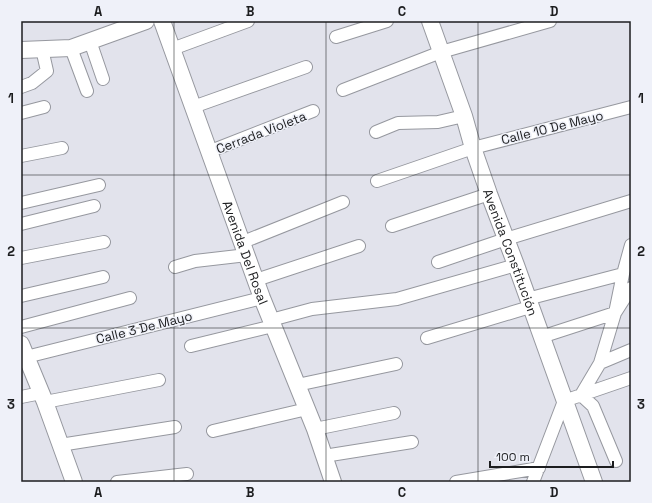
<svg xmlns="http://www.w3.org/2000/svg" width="652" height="503" font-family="'Space Grotesk',sans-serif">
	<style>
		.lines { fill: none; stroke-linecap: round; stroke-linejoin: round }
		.minor-casing { stroke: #96989f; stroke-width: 14 }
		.major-casing { stroke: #96989f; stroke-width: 18 }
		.minor { stroke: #fff; stroke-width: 12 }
		.major { stroke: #fff; stroke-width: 16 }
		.grid { fill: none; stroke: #1c1d1f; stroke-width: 1; stroke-opacity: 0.55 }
		.labels { text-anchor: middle; stroke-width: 3; stroke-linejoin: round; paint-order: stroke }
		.street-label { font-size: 13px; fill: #1c1d1f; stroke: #eff1f9 }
		.neatline { fill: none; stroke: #1c1d1f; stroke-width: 1.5 }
		.grid-label { font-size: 13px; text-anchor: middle; font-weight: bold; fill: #1c1d1f }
	</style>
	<rect width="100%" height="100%" fill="#e2e3ec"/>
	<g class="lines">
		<g class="minor-casing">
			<path id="minor" d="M 336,37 L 387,21
				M 90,41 L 103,79
				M 71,48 L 87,91
				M 172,49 L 248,21
				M 21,87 L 32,83 L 47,71 L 42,49
				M 343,90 L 441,52 L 550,21
				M 193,107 L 306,67
				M 21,113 L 44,107
				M 376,132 L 398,123 L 438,122 L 464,116
				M 208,152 L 313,111
				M 21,156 L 62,148
				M 377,181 L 473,148 L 631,107
				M 21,203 L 99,185
				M 21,224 L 94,206
				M 392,226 L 489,194
				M 243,242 L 343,202
				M 21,258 L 104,242
				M 438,262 L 506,239 L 631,201
				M 175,267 L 195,261 L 247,255
				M 256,280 L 359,246
				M 21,296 L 103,277
				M 527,299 L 623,274
				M 271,320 L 312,309 L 397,299 L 516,265
				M 21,327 L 130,298
				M 541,337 L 615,313 L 631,288
				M 427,338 L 530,307
				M 191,346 L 273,326
				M 26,357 L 262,298
				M 600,363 L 615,313 L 623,274 L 631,245
				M 297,385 L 396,364
				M 21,397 L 41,393
				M 45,402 L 159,380
				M 315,429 L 394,413
				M 213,431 L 307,409
				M 60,445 L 175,427
				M 324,456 L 412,442
				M 616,461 L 593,406 L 581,395 L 600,363 L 631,350
				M 117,482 L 187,474
				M 456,482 L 539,468
				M 533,482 L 564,401 L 631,378"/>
		</g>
		<g class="major-casing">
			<g id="major">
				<path id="s1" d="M 162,21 L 262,298 L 315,429 L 333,482"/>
				<path id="s2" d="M 430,21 L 464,116 L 473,148 L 489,194 L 516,265 L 594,482"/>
				<path d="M 21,50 L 71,48 L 146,21"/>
				<path d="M 21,344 L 45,402 L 74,482"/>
			</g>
		</g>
		<use href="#minor" class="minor"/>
		<use href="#major" class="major"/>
	</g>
	<path class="grid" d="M 174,21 L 174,482M 326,21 L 326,482M 478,21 L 478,482M 21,175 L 631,175M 21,328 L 631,328"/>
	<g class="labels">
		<g class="street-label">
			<text transform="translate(552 127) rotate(-14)" y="5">Calle 10 De Mayo</text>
			<text transform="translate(261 132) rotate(-21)" y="5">Cerrada Violeta</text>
			<text dy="5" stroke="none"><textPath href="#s1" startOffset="246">Avenida Del Rosal</textPath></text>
			<text dy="5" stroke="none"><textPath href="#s2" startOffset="245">Avenida Constitución</textPath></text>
			<text transform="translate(144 327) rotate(-14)" y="5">Calle 3 De Mayo</text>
		</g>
	</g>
	<rect width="652" height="503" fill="none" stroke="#eff1f9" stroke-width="44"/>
	<path d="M490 461v6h123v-6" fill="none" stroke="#1c1d1f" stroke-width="2"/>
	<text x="496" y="461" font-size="12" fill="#1c1d1f" stroke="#eff1f9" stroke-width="3" paint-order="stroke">100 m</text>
	<rect x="22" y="22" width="608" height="459" class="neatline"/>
	<g class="grid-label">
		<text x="98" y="16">A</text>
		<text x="250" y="16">B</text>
		<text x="402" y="16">C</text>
		<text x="554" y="16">D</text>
		<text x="11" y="103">1</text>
		<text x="641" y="103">1</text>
		<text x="11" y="256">2</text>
		<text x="641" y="256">2</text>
		<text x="11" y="409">3</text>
		<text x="641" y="409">3</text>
		<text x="98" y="497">A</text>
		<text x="250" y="497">B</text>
		<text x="402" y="497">C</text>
		<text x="554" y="497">D</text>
	</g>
</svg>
